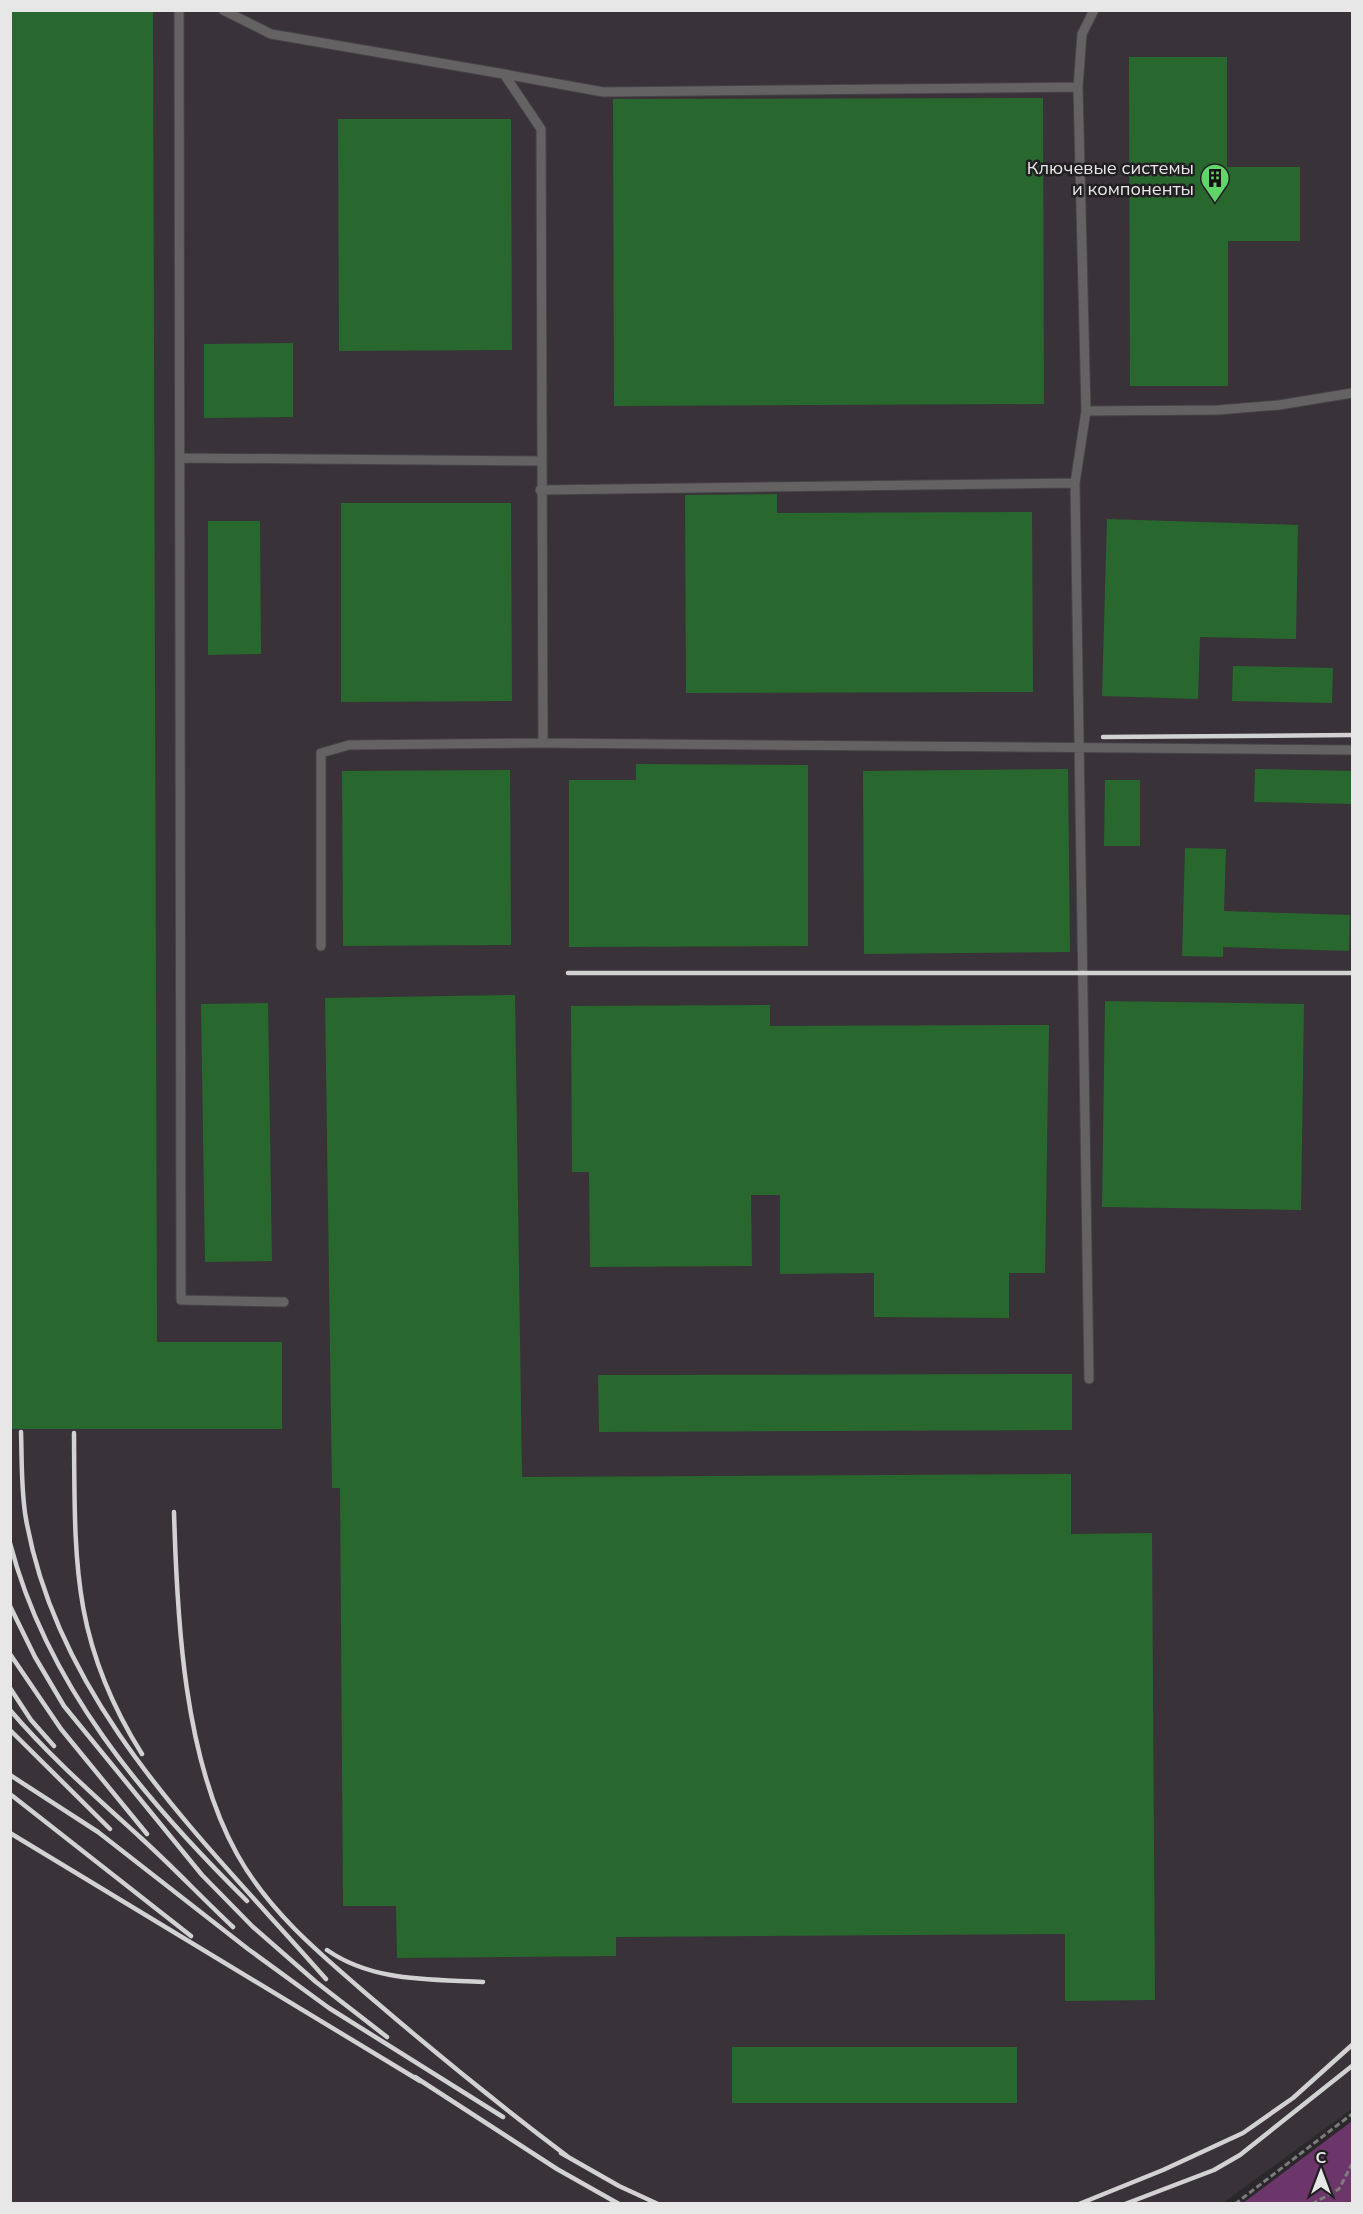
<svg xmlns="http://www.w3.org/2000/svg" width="1363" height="2214" font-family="Mulish,sans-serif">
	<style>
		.built { fill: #393238 }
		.green { fill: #6c366a }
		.building { fill: #28682e }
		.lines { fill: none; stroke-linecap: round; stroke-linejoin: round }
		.lane-casing { stroke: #464446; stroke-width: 11 }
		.path { stroke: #7d7b7d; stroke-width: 3; stroke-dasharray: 6 3; stroke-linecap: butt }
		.lane { stroke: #656264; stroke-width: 9 }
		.rail { stroke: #d3d2d3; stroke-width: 4.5 }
		.labels { text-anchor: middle; stroke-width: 5; stroke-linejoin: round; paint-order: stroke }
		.poi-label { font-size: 18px; fill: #e8e7e8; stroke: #211f21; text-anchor: end }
	</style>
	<rect width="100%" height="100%" fill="#2a282a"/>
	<path class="built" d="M 11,11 L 1352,11 L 1352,2109 L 1223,2203 L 11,2204 Z"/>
	<path class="green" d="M 1352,2121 L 1352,2203 L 1243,2203 Z"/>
	<path class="building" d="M 10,10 L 153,10 L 157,1342 L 282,1342 L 282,1429 L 10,1429 Z
		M 1129,57 L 1227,57 L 1227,167 L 1300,167 L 1300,241 L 1228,241 L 1228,386 L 1130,386 Z
		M 1043,98 L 1044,404 L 614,406 L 613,99 Z
		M 338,119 L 511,119 L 512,350 L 339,351 Z
		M 293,343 L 293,417 L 204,418 L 204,344 Z
		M 777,494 L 777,513 L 1032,512 L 1033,692 L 686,693 L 685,495 Z
		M 341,503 L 511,503 L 512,701 L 341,702 Z
		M 1107,519 L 1298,525 L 1296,639 L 1200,637 L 1198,699 L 1102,696 Z
		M 208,521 L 260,521 L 261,654 L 208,655 Z
		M 1233,666 L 1333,668 L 1332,703 L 1232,701 Z
		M 636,764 L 808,765 L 808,946 L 569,947 L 569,780 L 636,780 Z
		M 1068,769 L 1070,952 L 864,954 L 863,771 Z
		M 1255,769 L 1353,771 L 1353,804 L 1254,802 Z
		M 510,770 L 511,945 L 343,946 L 342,771 Z
		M 1105,780 L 1140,780 L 1140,846 L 1104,846 Z
		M 1185,848 L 1226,849 L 1224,911 L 1350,915 L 1349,951 L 1223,947 L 1223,957 L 1182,956 Z
		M 515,995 L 522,1477 L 1071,1474 L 1071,1534 L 1152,1533 L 1155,2000 L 1065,2001 L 1065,1934 L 616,1937 L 616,1956 L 397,1958 L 396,1906 L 343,1906 L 340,1488 L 332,1488 L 325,998 Z
		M 1105,1001 L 1304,1004 L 1301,1210 L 1102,1207 Z
		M 268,1003 L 272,1261 L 205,1262 L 201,1004 Z
		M 770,1005 L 770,1026 L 1049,1025 L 1045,1273 L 1009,1273 L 1009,1318 L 874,1317 L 874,1273 L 780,1274 L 780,1195 L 751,1195 L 752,1266 L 590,1267 L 589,1172 L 572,1172 L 571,1006 Z
		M 1072,1374 L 1072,1430 L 599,1432 L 598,1375 Z
		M 732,2047 L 1017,2047 L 1017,2103 L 732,2103 Z"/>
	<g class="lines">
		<g class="lane-casing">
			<path id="lane" d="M 179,10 L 181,1300 L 284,1302
				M 223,10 L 271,34 L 504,74 L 541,129 L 543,743
				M 504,74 L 603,92 L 1078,87 L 1082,34 L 1094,10
				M 1078,87 L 1086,411 L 1075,483 L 1089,1379
				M 1086,411 L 1218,410 L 1279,405 L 1352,393
				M 180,458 L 540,461
				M 540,490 L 1075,483
				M 321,946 L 321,753 L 349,745 L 543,743 L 1352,750"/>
		</g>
		<path class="path" d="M 1235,2204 L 1352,2114
			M 1312,2204 L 1339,2189 L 1352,2164"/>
		<use href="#lane" class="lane"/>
		<path class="rail" d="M 1103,737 L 1352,735
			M 568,973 L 1352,973
			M 21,1432 C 22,1461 21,1491 26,1519 C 59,1707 206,1842 326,1979
			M 74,1433 C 75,1561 71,1641 142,1754
			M 174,1512 C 177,1620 184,1759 237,1854 C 270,1914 325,1958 376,2002 C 439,2056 502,2107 567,2156
			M 10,1543 C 47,1686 144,1799 247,1901
			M 10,1606 L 35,1657 L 64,1706 L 202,1875 L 253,1927 L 316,1982 L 387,2037
			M 10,1654 L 61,1729 L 147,1834
			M 10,1688 L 31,1720 L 54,1746
			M 10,1710 C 50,1757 96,1797 141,1838 C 173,1867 202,1898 233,1927
			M 10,1730 L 110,1829
			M 10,1775 L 98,1832 L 248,1949 L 329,2008 L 503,2117
			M 10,1794 L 191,1936
			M 10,1833 L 420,2081
			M 327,1950 C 373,1982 429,1979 483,1982
			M 415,2077 L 557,2169 L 619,2204
			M 561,2153 L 619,2186 L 658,2204
			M 1079,2204 L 1163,2170 L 1243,2133 L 1293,2098 L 1352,2045
			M 1125,2204 L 1214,2170 L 1240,2155 L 1352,2066"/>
	</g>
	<defs>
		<g id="building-pin" transform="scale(1.5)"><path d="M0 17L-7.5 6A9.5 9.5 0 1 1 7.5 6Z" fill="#60d56a" stroke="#211f21"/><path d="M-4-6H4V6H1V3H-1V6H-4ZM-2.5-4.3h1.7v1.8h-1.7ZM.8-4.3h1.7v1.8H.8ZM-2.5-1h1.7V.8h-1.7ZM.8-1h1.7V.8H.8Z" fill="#111"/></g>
	</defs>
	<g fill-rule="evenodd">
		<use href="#building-pin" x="1215" y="178"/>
	</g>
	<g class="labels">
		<g class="poi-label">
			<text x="1194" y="174">Ключевые системы<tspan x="1194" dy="21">и компоненты</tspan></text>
		</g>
	</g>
	<rect width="1363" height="2214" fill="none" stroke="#e8e7e8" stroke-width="24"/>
	<g transform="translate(1321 2172)" stroke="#211f21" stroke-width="4.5" paint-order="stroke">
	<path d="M0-4.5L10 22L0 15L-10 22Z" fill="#e8e7e8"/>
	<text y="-9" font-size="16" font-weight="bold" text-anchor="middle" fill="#e8e7e8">С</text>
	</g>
</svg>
